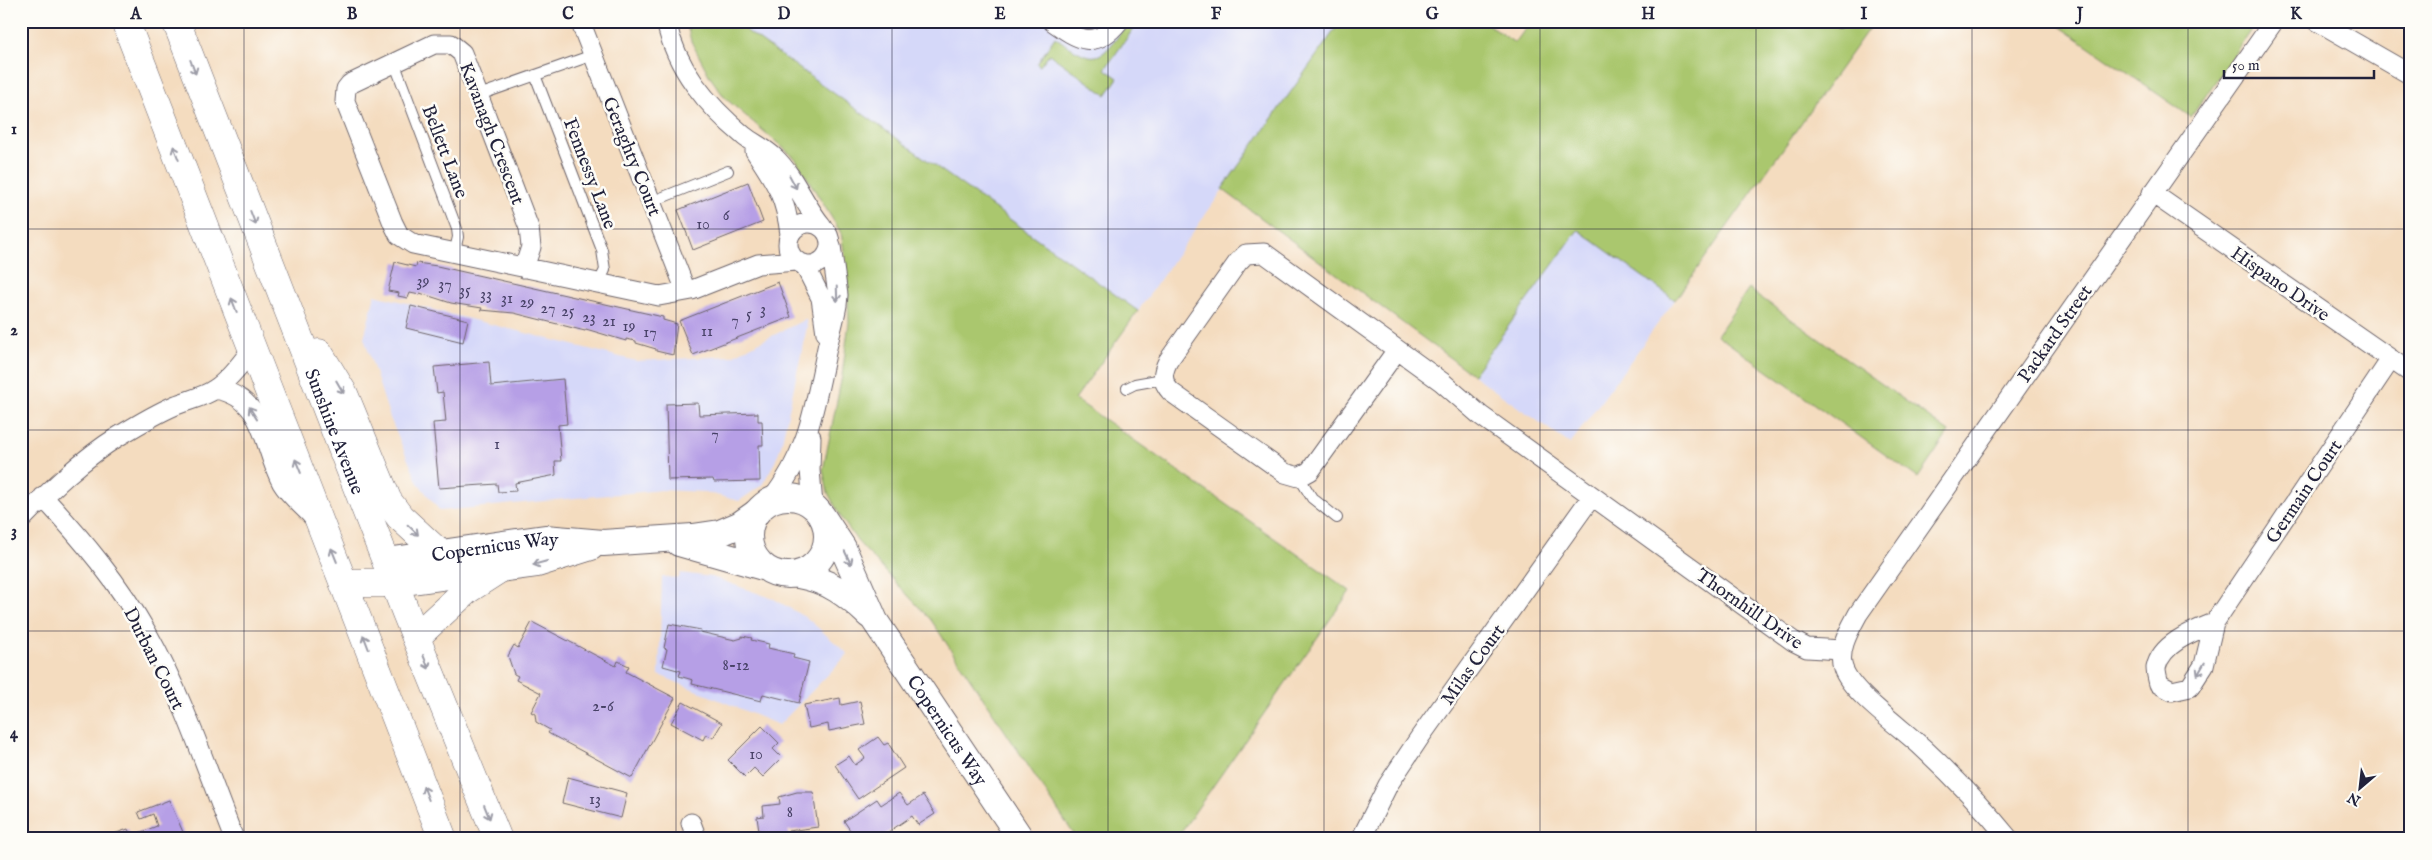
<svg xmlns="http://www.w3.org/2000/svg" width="2432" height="860" font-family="'IM FELL English',serif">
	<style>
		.built { fill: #d5d8f9 }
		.green { fill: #aac76e; stroke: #667454 }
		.building { fill: #b69fe6 }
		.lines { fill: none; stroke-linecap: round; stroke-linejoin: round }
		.lane-casing { stroke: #6c6369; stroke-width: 12 }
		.street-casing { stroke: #6c6369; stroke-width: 21 }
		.secondary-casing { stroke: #6c6369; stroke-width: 28 }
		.primary-casing { stroke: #6c6369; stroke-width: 29 }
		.lane { stroke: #fff; stroke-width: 10 }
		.street { stroke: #fff; stroke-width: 19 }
		.secondary { stroke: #fff; stroke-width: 26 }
		.primary { stroke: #fff; stroke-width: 28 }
		.oneway { stroke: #9c9ca7 }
		.grid { fill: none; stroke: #22223b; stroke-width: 1; stroke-opacity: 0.55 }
		.labels { text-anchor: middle; stroke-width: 5; stroke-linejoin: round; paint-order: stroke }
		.number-label { font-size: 16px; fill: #474166 }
		.street-label { font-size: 19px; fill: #22223b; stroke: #fdfcf7 }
		.neatline { fill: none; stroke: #22223b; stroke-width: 2 }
		.grid-label { font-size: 16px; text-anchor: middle; font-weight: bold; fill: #22223b }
	</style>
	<rect width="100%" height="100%" fill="#fdfcf7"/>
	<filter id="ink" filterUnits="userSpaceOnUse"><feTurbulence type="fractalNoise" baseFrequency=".02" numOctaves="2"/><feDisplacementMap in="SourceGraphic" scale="10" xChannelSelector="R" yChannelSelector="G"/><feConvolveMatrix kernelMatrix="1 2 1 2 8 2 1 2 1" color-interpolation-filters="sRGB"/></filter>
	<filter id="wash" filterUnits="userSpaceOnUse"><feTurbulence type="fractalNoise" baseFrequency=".0096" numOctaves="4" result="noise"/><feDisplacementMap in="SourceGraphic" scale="20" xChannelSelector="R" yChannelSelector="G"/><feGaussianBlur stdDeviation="1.12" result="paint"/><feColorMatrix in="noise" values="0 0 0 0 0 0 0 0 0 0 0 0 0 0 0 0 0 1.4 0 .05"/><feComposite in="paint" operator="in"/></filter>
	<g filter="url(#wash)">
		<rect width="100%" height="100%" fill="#f4dcbf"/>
		<path class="built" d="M 733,21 L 1341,21 L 1138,311 Z
			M 1578,230 L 1675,300 L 1570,444 L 1473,375 Z
			M 375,295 L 636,361 L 732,356 L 806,319 L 807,327 L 781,446 L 775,462 L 762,485 L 739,501 L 705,492 L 661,490 L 440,511 L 418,483 L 390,418 L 364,338 Z
			M 680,573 L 712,577 L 774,599 L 808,619 L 848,654 L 779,725 L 659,675 L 662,577 L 679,578 Z"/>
		<path class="green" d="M 686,21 L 733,21 L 1138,311 L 1075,399 L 1350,591 L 1176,839 L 1077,839 L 931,620 L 858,542 L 842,519 L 828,493 L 823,470 L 842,376 L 849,322 L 846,263 L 841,233 L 795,158 L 725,98 L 710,77 L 691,41 Z
			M 1129,21 L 1139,21 L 1105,69 L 1118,78 L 1106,95 L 1049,54 L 1040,66 L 1037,64 L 1055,37 C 1099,68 1100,61 1129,21 Z
			M 1341,21 L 1483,21 L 1515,43 L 1531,21 L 1874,21 L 1675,300 L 1578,230 L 1473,375 L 1222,189 Z
			M 2052,21 L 2257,21 L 2191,117 Z
			M 1749,289 L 1949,432 L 1918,478 L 1717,335 Z"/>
		<g id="blocks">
			<path class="building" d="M 748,182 L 763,222 L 693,250 L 678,210 Z
				M 395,262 L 416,267 L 417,263 L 437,266 L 663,317 L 663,320 L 677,324 L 673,355 L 656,351 L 656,349 L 636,343 L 636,341 L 626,339 L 626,341 L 586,329 L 585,331 L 514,313 L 481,310 L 482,308 L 451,303 L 420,293 L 420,295 L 410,293 L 408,298 L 398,296 L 399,293 L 388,291 Z
				M 778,282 L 791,317 L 693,355 L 679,321 Z
				M 411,306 L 468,320 L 463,342 L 406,328 Z
				M 489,362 L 491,386 L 563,379 L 567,424 L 558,425 L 561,461 L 555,461 L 556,475 L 515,483 L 516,491 L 498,492 L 497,484 L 439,488 L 433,423 L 446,422 L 443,392 L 437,393 L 434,367 Z
				M 698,403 L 699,415 L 758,413 L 758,421 L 762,421 L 763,445 L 759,445 L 760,481 L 714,482 L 713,479 L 668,480 L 666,404 Z
				M 532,622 L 616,666 L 618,661 L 629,666 L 626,672 L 675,698 L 632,778 L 548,733 L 550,730 L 536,722 L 535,714 L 531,712 L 541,693 L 516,680 L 518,676 L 514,674 L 508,656 L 514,645 L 518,648 Z
				M 669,624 L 701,630 L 700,632 L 735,640 L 742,638 L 742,636 L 752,638 L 751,640 L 769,644 L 768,648 L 794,654 L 793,658 L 809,662 L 799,703 L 763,694 L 761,701 L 692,684 L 693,680 L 679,676 L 681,671 L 663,666 L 667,649 L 664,648 Z
				M 840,698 L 841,705 L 860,701 L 865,724 L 829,731 L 828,724 L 809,728 L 804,705 Z
				M 683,702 L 722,723 L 713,738 L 706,734 L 703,740 L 671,723 Z
				M 762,726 L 779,743 L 773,749 L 782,758 L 763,777 L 754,768 L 745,777 L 728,760 Z
				M 878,737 L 884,745 L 888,743 L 904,768 L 858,799 L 835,765 L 849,756 L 855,765 L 865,758 L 859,750 Z
				M 568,777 L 627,793 L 621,818 L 562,803 Z
				M 797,792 L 813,792 L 818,827 L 788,831 L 789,839 L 760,839 L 757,817 L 764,816 L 763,806 L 780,804 L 779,797 Z
				M 899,793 L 908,805 L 923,795 L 935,814 L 918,825 L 912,816 L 878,839 L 856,839 L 844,821 L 877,799 L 881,805 Z
				M 169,800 L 186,839 L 112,839 L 111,835 L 128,829 L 131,836 L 157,826 L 153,814 L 141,819 L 138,812 Z"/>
		</g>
	</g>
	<g filter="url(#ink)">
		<use href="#blocks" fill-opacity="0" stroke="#6c6369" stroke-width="1"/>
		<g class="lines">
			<g class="lane-casing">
				<path id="lane" d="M 1836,21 L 1839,23
					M 394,62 L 457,229 L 458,237 L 454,254
					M 535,75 L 602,250 L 605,270 L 598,284
					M 479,95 L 593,55
					M 651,202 L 728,171
					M 1127,388 L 1135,384 L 1163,379
					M 1299,477 L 1312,498 L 1337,518"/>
			</g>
			<g class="street-casing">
				<path id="street" d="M 580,21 L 686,291
					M 666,21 C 676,69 707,105 744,136 C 754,144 765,148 775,158 C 795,177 804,205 822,226
					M 1052,21 C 1079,40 1095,51 1119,21
					M 2317,21 L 2411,75
					M 755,151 C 776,183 785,195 790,234
					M 2152,193 L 2411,373
					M788 244a21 21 0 1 1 42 0a21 21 0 1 1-42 0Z
					M 804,264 L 821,298 L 826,333
					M 524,268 L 531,247 L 529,228 L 462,53 L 451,44 L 434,44 L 350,84 L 346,89 L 345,101 L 393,223 L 399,235 L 413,244 L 659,296 L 692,290 L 758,264 L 797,261
					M 1397,350 L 1310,471 L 1299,477 L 1285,473 L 1171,392 C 1161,381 1162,373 1168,361 L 1238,262 L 1246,254 L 1264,253 L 1442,382 L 1480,415 L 1793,641 L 1807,648 L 1842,650
					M 215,389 C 266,397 262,446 282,483 C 289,495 303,506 313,517
					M 811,437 L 810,470 L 813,505
					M 43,497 C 82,539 119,583 147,633 C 183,697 207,770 234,839
					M 771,501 C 807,453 813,415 825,358 C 828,340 834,323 837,305 L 838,295 L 831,246
					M 21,520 C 51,489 82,459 119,436 C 137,425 157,413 176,405 C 188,400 204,397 215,389 C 229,380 241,364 251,350
					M 2214,623 C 2194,631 2161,643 2156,668 C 2156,673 2158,680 2159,684 L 2172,691 L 2190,687 L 2204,665 L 2214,623 L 2391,359
					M 691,823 L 697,839
					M 1361,839 L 1388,785 L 1420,737 L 1592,496
					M 2009,839 C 1983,807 1953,776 1923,748 C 1902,728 1851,693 1843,668 C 1837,650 1850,629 1858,614 L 2274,21"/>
			</g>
			<g class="secondary-casing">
				<g id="secondary">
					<circle cx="788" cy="536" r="39"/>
					<path id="s1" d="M 822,516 L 843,548 L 875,621 L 1021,839"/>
					<path d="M 679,543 L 763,567"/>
					<path id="s2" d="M 387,561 L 545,538 L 603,543 L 693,537 L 720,533 L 739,525 L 756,513"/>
					<path d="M 798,575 C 828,580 847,594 869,615"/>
					<path d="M 396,583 L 537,564 L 591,547"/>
				</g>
			</g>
			<g class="primary-casing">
				<g id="primary">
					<path d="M 125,21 L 443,839"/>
					<path id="s3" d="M 176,21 L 406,613 L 498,839"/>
					<path d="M 319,353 L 344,394 L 388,501 L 400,517 L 439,553"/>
					<path d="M 345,583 L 396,583"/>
					<path d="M 416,637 L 467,590 L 498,570"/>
				</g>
			</g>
			<use href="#lane" class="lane"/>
			<use href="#street" class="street"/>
			<use href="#secondary" class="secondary"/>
			<use href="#primary" class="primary"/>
		</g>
		<defs><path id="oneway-shaft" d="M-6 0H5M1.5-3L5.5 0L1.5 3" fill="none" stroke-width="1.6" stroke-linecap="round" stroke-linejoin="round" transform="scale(1.25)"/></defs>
		<g class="oneway">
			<use href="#oneway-shaft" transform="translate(193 67) rotate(69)"/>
			<use href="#oneway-shaft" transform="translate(176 153) rotate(-111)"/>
			<use href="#oneway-shaft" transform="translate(793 182) rotate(62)"/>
			<use href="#oneway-shaft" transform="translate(253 218) rotate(69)"/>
			<use href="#oneway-shaft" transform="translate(837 294) rotate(88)"/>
			<use href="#oneway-shaft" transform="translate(234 305) rotate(-111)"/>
			<use href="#oneway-shaft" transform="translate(340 387) rotate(60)"/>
			<use href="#oneway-shaft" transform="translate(253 413) rotate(-122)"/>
			<use href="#oneway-shaft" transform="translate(298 466) rotate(-112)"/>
			<use href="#oneway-shaft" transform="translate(413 530) rotate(44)"/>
			<use href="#oneway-shaft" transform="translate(334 555) rotate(-112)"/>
			<use href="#oneway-shaft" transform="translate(848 558) rotate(65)"/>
			<use href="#oneway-shaft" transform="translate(540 563) rotate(165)"/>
			<use href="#oneway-shaft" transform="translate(366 642) rotate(-111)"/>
			<use href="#oneway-shaft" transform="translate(426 662) rotate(68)"/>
			<use href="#oneway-shaft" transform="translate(2201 669) rotate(120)"/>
			<use href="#oneway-shaft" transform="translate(426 793) rotate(-111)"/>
			<use href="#oneway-shaft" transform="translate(487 812) rotate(68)"/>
		</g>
	</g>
	<path class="grid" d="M 244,21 L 244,839M 460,21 L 460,839M 676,21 L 676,839M 892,21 L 892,839M 1108,21 L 1108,839M 1324,21 L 1324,839M 1540,21 L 1540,839M 1756,21 L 1756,839M 1972,21 L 1972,839M 2188,21 L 2188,839M 21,229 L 2411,229M 21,430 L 2411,430M 21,631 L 2411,631"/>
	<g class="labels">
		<g class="number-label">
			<text x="726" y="220">6</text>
			<text x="703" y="229">10</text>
			<text x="423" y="286">39</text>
			<text x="445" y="289">37</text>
			<text x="465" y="295">35</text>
			<text x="486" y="299">33</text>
			<text x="507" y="303">31</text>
			<text x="527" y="307">29</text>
			<text x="548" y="313">27</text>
			<text x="763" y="314">3</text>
			<text x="568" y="316">25</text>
			<text x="749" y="319">5</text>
			<text x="589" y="322">23</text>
			<text x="735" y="325">7</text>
			<text x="609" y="326">21</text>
			<text x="629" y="331">19</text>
			<text x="707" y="336">11</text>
			<text x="650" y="337">17</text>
			<text x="715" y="439">7</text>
			<text x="497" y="449">1</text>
			<text x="736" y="670">8-12</text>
			<text x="603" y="711">2-6</text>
			<text x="756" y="759">10</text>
			<text x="595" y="804">13</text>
			<text x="790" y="817">8</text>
		</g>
		<g class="street-label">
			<text transform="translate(493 133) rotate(69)" y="7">Kavanagh Crescent</text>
			<text transform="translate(446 151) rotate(69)" y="7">Bellett Lane</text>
			<text transform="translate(633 156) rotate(68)" y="7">Geraghty Court</text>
			<text transform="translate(591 173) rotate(69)" y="7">Fennessy Lane</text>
			<text transform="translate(2281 283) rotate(35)" y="7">Hispano Drive</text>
			<text transform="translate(2054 333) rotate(-55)" y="7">Packard Street</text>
			<text dy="7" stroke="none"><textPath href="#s3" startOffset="440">Sunshine Avenue</textPath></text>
			<text transform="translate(2303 491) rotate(-56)" y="7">Germain Court</text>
			<text dy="7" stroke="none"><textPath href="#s2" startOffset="109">Copernicus Way</textPath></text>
			<text transform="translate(1750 608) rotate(35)" y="7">Thornhill Drive</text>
			<text transform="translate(155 658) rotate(63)" y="7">Durban Court</text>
			<text transform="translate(1472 664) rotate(-54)" y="7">Milas Court</text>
			<text dy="7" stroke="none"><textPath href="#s1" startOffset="249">Copernicus Way</textPath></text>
		</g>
	</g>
	<rect width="2432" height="860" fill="none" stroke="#fdfcf7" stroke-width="55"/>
	<g transform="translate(2360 788) rotate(208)" stroke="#fdfcf7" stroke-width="4" paint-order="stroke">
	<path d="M0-4L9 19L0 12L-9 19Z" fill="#22223b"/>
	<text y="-8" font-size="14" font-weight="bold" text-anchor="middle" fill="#22223b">N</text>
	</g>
	<path d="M2224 70v8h150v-8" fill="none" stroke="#22223b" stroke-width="2.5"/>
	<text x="2232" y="70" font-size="15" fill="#22223b" stroke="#fdfcf7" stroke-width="4" paint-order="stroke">50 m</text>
	<rect x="28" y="28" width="2376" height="804" class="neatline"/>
	<g class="grid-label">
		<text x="136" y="19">A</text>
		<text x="352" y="19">B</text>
		<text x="568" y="19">C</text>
		<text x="784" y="19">D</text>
		<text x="1000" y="19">E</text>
		<text x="1216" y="19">F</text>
		<text x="1432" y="19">G</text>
		<text x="1648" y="19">H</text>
		<text x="1864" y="19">I</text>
		<text x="2080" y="19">J</text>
		<text x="2296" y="19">K</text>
		<text x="14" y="134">1</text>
		<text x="14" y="335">2</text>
		<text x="14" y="536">3</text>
		<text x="14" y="738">4</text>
	</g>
</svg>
